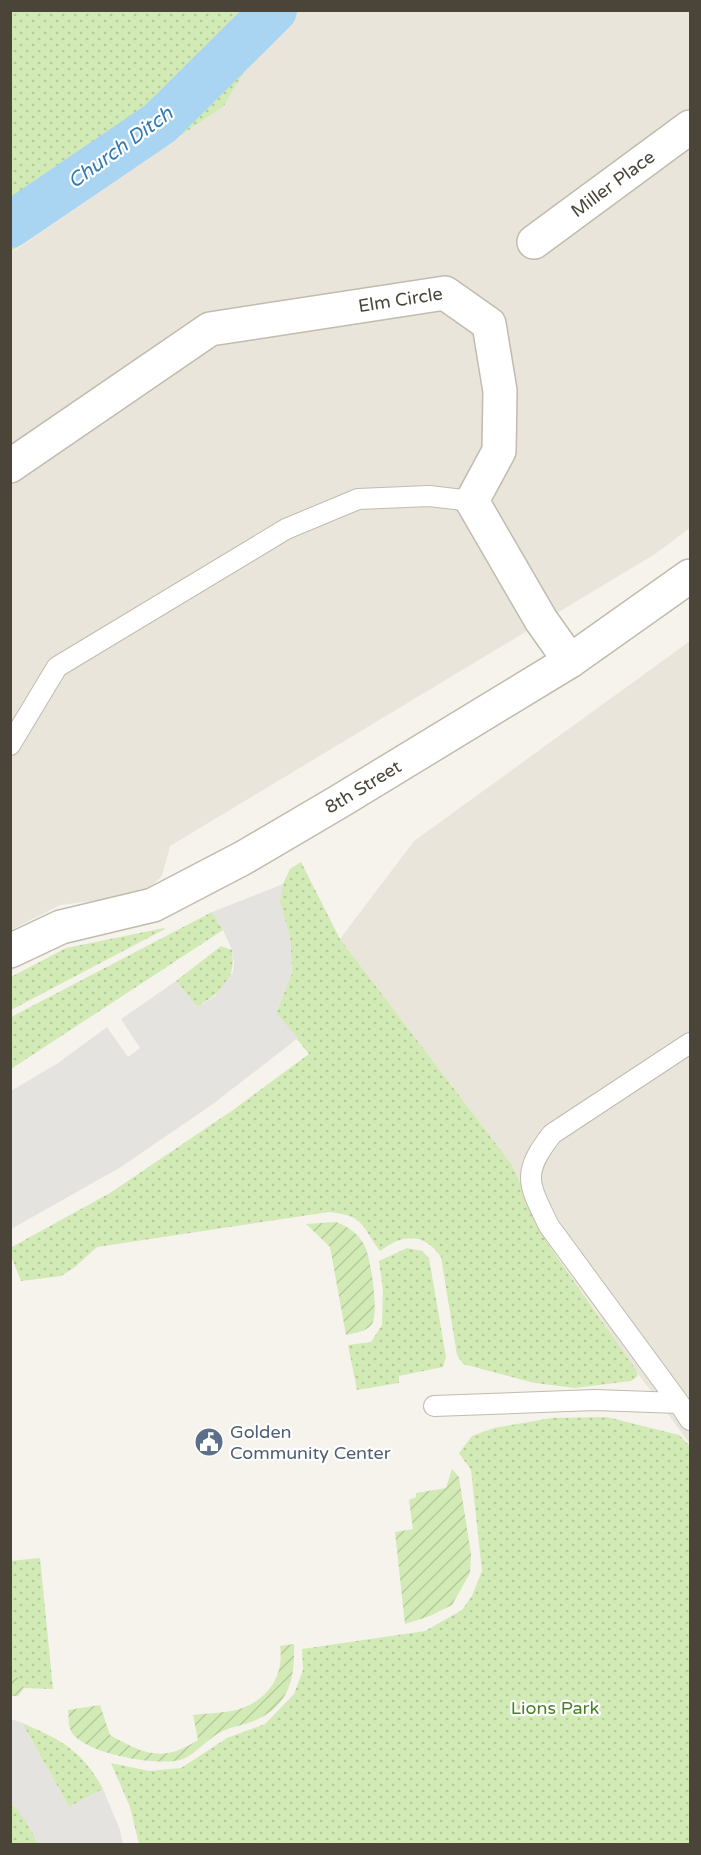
<svg xmlns="http://www.w3.org/2000/svg" width="701" height="1855" font-family="'Varela Round',sans-serif">
	<style>
		.residential { fill: #eae5da }
		.grass { fill: url(#grass-dots) }
		.garden { fill: url(#garden-furrows) }
		.parking { fill: #e5e3e0 }
		.lines { fill: none; stroke-linecap: round; stroke-linejoin: round }
		.canal { stroke: #a9d4f2; stroke-width: 46 }
		.service-casing { stroke: #c2bbae; stroke-width: 22 }
		.minor-casing { stroke: #c2bbae; stroke-width: 36 }
		.tertiary-casing { stroke: #c2bbae; stroke-width: 36 }
		.service { stroke: #fff; stroke-width: 20 }
		.minor { stroke: #fff; stroke-width: 33 }
		.tertiary { stroke: #fff; stroke-width: 33 }
		.labels { text-anchor: middle; stroke-width: 4.5; stroke-linejoin: round; paint-order: stroke }
		.street-label { font-size: 18px; fill: #4b4439; stroke: #fff }
		.service-label { font-size: 18px; fill: #4e5e75; stroke: #fff; text-anchor: start }
		.park-label { font-size: 18px; fill: #4a7f2a; stroke: #fff }
		.water-label { font-size: 20px; font-style: italic; fill: #2e7ab2; stroke: #fff }
	</style>
	<defs>
		<pattern id="grass-dots" width="8" height="8" patternUnits="userSpaceOnUse" patternTransform="scale(1.5)"><rect width="8" height="8" fill="#d2eab5"/><path d="M2 2h.1M6 6h.1" fill="none" stroke="#b6ca9c" stroke-width="1.8" stroke-linecap="round"/></pattern>
		<pattern id="garden-furrows" width="10" height="10" patternUnits="userSpaceOnUse" patternTransform="scale(1.5)"><rect width="10" height="10" fill="#d2eab5"/><path d="M-1 1l2-2M0 10L10 0M9 11l2-2" fill="none" stroke="#b6ca9c"/></pattern>
	</defs>
	<rect width="100%" height="100%" fill="#f6f3ec"/>
	<path class="residential" d="M 280,11 L 690,11 L 690,528 L 655,554 L 170,846 L 162,876 L 150,887 L 125,897 L 60,905 L 11,930 L 11,253 L 224,106 Z
		M 690,641 L 690,1444 L 622,1352 L 596,1311 L 548,1243 L 512,1165 L 340,939 L 414,841 Z"/>
	<path class="grass" d="M 11,10 L 280,10 L 280,11 L 224,106 L 11,252 Z
		M 301,862 L 340,939 L 512,1165 L 546,1241 L 636,1370 L 638,1376 L 631,1381 L 575,1388 L 535,1383 L 463,1364 L 457,1355 L 441,1257 C 424,1232 402,1234 380,1251 C 361,1226 366,1216 329,1212 L 97,1247 L 75,1267 L 61,1276 L 21,1281 L 11,1256 L 10,1248 L 110,1193 L 233,1110 L 309,1054 L 276,1013 L 292,973 L 290,938 L 279,899 L 283,884 L 290,869 Z
		M 212,912 L 223,930 L 11,1069 L 11,1017 Z
		M 164,928 L 165,929 L 11,1010 L 11,977 L 66,948 Z
		M 221,946 L 232,950 C 236,982 222,991 197,1007 L 176,981 Z
		M 407,1248 L 422,1251 L 429,1258 L 446,1357 L 443,1367 L 399,1376 L 399,1383 L 357,1390 L 348,1345 L 371,1342 L 382,1325 L 383,1290 L 379,1261 Z
		M 607,1417 L 679,1435 L 690,1446 L 690,1844 L 139,1844 L 130,1807 L 111,1763 L 149,1771 L 181,1768 L 227,1738 L 265,1724 L 294,1694 L 303,1670 L 302,1649 L 425,1631 L 462,1610 L 472,1596 L 482,1571 L 471,1470 L 459,1453 L 472,1436 L 494,1428 L 552,1418 Z
		M 40,1558 L 53,1689 L 24,1688 L 11,1680 L 10,1561 Z
		M 22,1723 C 60,1739 83,1751 103,1789 L 69,1807 Z
		M 10,1803 C 24,1812 31,1830 38,1844 L 11,1844 Z"/>
	<path class="garden" d="M 336,1222 C 349,1227 361,1235 366,1249 C 371,1262 379,1314 372,1324 C 366,1332 355,1333 346,1335 L 330,1247 L 306,1224 Z
		M 452,1469 L 459,1477 L 471,1554 L 470,1573 L 452,1605 L 430,1616 L 405,1624 L 395,1532 L 413,1529 L 409,1500 L 416,1497 L 416,1493 L 446,1488 Z
		M 294,1644 C 295,1677 290,1705 256,1720 C 245,1725 232,1726 221,1732 C 208,1738 193,1757 180,1760 C 155,1766 87,1754 72,1733 C 68,1727 69,1717 68,1710 L 100,1705 L 110,1735 C 144,1754 162,1763 198,1740 L 193,1715 C 208,1713 233,1713 245,1707 C 271,1696 284,1673 280,1646 Z
		M 11,1667 L 24,1688 L 18,1696 L 11,1696 Z"/>
	<path class="parking" d="M 283,884 L 280,901 L 290,938 L 292,973 L 276,1013 L 298,1038 L 213,1104 L 121,1167 L 11,1229 L 11,1091 L 58,1063 L 107,1027 L 128,1057 L 140,1048 L 121,1019 L 176,981 L 197,1007 L 215,996 L 233,972 L 234,962 L 232,950 L 223,930 L 212,912 Z
		M 11,1719 L 22,1723 L 69,1807 L 103,1789 L 120,1830 L 123,1844 L 38,1844 L 30,1827 L 15,1807 L 11,1803 Z"/>
	<g class="lines">
		<path class="canal" d="M 10,225 L 160,123 L 274,10"/>
		<g class="service-casing">
			<path id="service" d="M 10,745 L 57,667 L 286,529 L 358,499 L 429,496 L 472,501
				M 679,1403 L 549,1226 C 528,1183 521,1174 552,1134 L 690,1043
				M 434,1406 L 595,1400 L 679,1403 L 690,1420"/>
		</g>
		<g class="minor-casing">
			<g id="minor">
				<path id="s1" d="M 534,242 L 690,127"/>
				<path id="s2" d="M 10,466 L 210,329 L 445,293 L 489,324 L 500,391 L 499,451 L 472,501 L 541,620 L 570,661"/>
			</g>
		</g>
		<g class="tertiary-casing">
			<g id="tertiary">
				<path id="s3" d="M 10,951 L 61,927 L 153,905 L 243,858 L 340,801 L 570,661 L 690,576"/>
			</g>
		</g>
		<use href="#service" class="service"/>
		<use href="#minor" class="minor"/>
		<use href="#tertiary" class="tertiary"/>
	</g>
	<defs>
		<g id="civic-disc" transform="scale(1.5)"><circle r="9.5" fill="#5c6f8a" stroke="#fff"/><path d="M-.6-6.5H3V-4.5H.6V-3L4-1V1h2V6H-6V1h2V-1L-.6-3ZM-1.2 2.5V6h2.4V2.5Z" fill="#fff"/></g>
	</defs>
	<g fill-rule="evenodd">
		<use href="#civic-disc" x="209" y="1442"/>
	</g>
	<g class="labels">
		<g class="street-label">
			<text dy="6" stroke="none"><textPath href="#s1" startOffset="98">Miller Place</textPath></text>
			<text dy="6" stroke="none"><textPath href="#s2" startOffset="435">Elm Circle</textPath></text>
			<text dy="6" stroke="none"><textPath href="#s3" startOffset="392">8th Street</textPath></text>
		</g>
		<g class="service-label">
			<text x="230" y="1438">Golden<tspan x="230" dy="21">Community Center</tspan></text>
		</g>
		<g class="park-label">
			<text x="555" y="1714">Lions Park</text>
		</g>
		<g class="water-label">
			<text transform="translate(120 147) rotate(-36)" y="7">Church Ditch</text>
		</g>
	</g>
	<rect width="701" height="1855" fill="none" stroke="#4b4439" stroke-width="24"/>
</svg>
